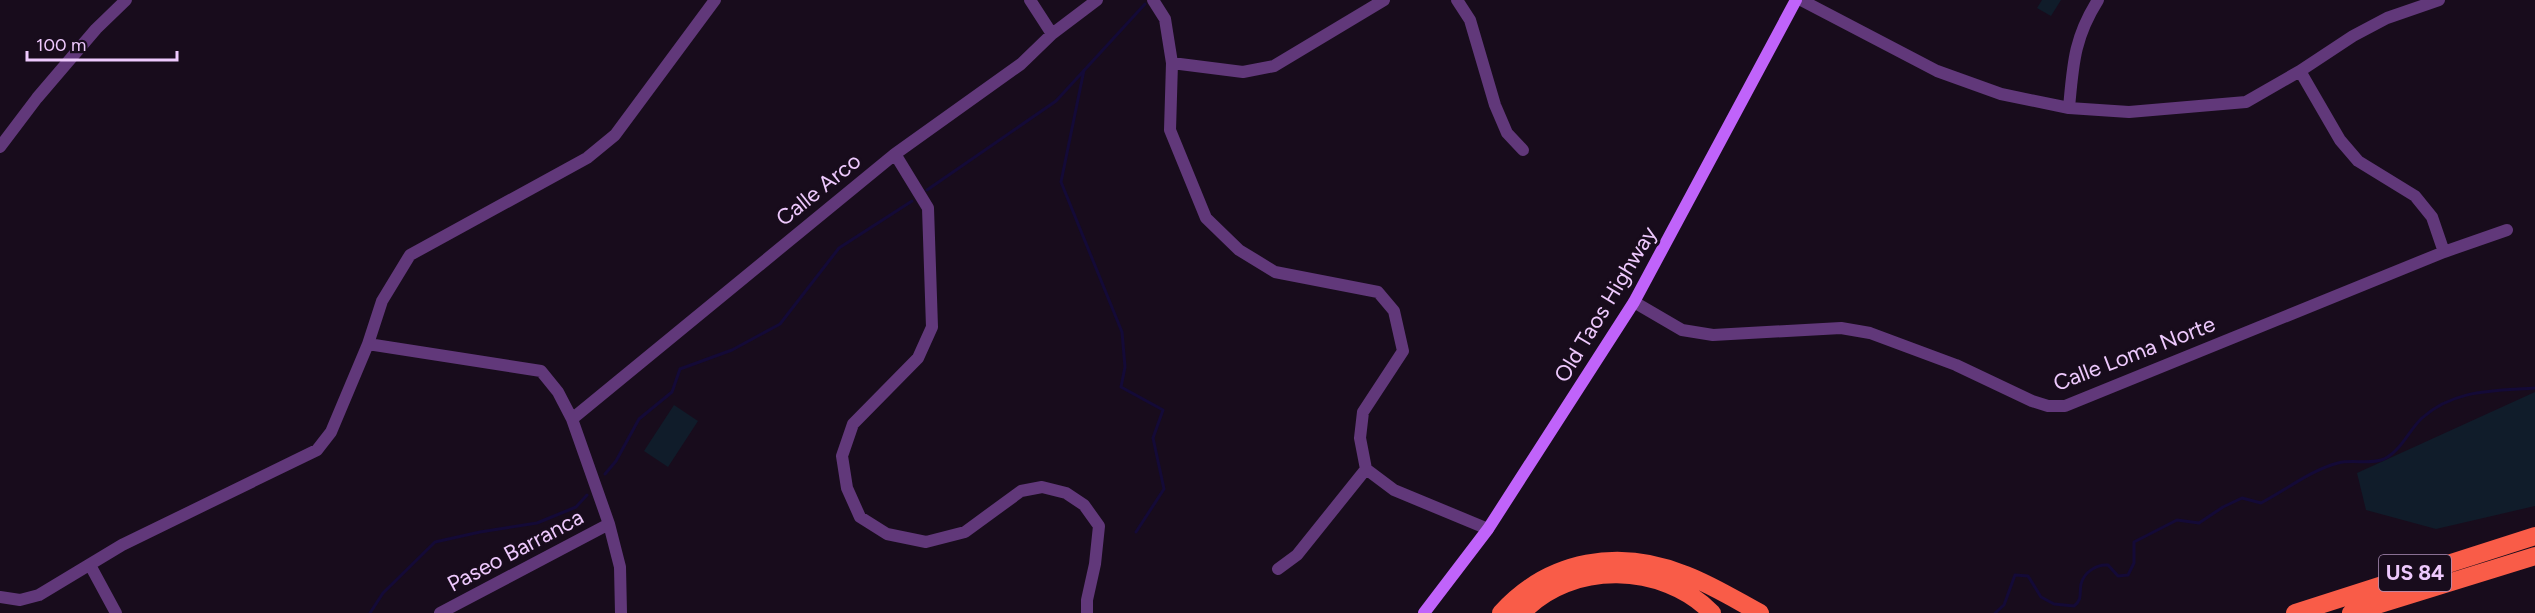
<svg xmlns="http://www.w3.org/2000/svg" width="2535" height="613" font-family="Figtree,sans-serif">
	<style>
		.green { fill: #101c2a }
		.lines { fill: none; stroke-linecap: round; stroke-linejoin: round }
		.stream { stroke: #140a37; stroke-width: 3 }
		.street { stroke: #61387a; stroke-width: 12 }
		.secondary { stroke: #c063fa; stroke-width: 12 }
		.highway { stroke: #f95c48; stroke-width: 18 }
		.labels { text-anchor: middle; stroke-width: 6; stroke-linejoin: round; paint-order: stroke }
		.shield { fill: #180c1c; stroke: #ae90ba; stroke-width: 1.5 }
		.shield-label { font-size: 21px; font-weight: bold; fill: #eec9fd }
		.street-label { font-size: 22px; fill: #eec9fd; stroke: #180c1c }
	</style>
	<rect width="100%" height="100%" fill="#180c1c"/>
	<path class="green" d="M 2042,0 L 2061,0 L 2051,16 L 2037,8 Z
		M 2535,392 L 2535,506 L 2436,529 L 2366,510 L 2357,473 Z
		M 674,405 L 698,421 L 668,467 L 644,451 Z"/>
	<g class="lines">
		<path class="stream" d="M 1084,70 L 1061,182 L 1122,332 L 1125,367 L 1121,387 L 1163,410 L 1153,438 L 1164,489 L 1136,532
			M 927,190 L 1056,101 L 1145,4
			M 605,474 L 616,461 L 639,419 L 672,392 L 680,369 L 732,350 L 780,324 L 839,248 L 912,201
			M 370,613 L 383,593 L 435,542 L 480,532 L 537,523 L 576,507 L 587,495
			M 1995,613 L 2004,605 L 2015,575 L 2028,576 L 2041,597 L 2054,604 L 2074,606 C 2083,599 2079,593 2081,584 C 2084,572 2097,564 2108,565 L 2118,576 L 2128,575 L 2134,563 L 2134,542 L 2177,520 L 2199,523 L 2223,507 L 2242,498 L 2261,503 C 2286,490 2311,470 2338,463 C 2353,459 2369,465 2384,459 C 2401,451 2409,430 2422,418 C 2454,389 2494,391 2535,388"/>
		<path class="street" d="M 1030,0 L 1052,34
			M 1153,0 L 1165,19 L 1172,63 L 1170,130 L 1206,218 L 1239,250 L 1275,272 L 1378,292 L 1394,311 L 1403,351 L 1363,412 L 1360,438 L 1366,469 L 1394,490 L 1488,529
			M 1457,0 L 1470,20 L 1495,105 L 1507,133 L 1523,150
			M 1801,0 L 1937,71 L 2001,94 L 2069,108 L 2129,112 L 2246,102 L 2300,71 L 2353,36 L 2387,18 L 2439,0
			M 1172,63 L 1243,72 L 1274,66 L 1384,0
			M 2300,71 L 2340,140 L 2358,161 L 2415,196 L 2432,217 L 2444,252
			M 2069,108 C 2073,64 2074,38 2098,0
			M 0,147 L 37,98 L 96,29 L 126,0
			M 895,154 L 928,208 L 932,327 L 918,358 L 853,424 L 842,456 L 847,488 L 860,517 L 887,534 L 926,542 L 965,532 L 1021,491 L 1042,487 L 1066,493 L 1084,505 L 1099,526 L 1095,564 L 1087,600 L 1087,613
			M 1634,302 L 1682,330 L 1713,335 L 1841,328 L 1870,333 L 1956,365 L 2032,401 L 2048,406 L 2065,406 L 2444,252 L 2507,230
			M 368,344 L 541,371 L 558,392 L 572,419 L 609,524 L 620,567 L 621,613
			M 572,419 L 895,154 L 1021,64 L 1052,34 L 1097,0
			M 90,565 L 116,613
			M 1278,569 L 1297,555 L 1366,469
			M 0,597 L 20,600 L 39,595 L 122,545 L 317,450 L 331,432 L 368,344 L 382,301 L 410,255 L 587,158 L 615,135 L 715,0
			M 440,613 L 609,524"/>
		<path class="secondary" d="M 1424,613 L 1488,529 L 1634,302 L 1796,0"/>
		<path class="highway" d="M 1501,613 C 1550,559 1620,548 1686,575 C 1712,585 1736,600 1760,613
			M 1522,613 C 1571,560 1663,563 1712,613
			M 2295,613 L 2535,536
			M 2351,613 L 2535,556"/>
	</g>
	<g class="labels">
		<rect class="shield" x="2379" y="555" width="72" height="36" rx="4.5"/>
		<g class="shield-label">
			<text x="2415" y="580">US 84</text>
		</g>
		<g class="street-label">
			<text transform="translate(818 189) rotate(-39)" y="8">Calle Arco</text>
			<text transform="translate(1605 304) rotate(-59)" y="8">Old Taos Highway</text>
			<text transform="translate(2134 353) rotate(-21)" y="8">Calle Loma Norte</text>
			<text transform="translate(515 550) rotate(-28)" y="8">Paseo Barranca</text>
		</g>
	</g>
	<path d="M27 51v9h150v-9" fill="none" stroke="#eec9fd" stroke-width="3"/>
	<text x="36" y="51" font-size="18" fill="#eec9fd" stroke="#180c1c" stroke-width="4.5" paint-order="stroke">100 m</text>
</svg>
